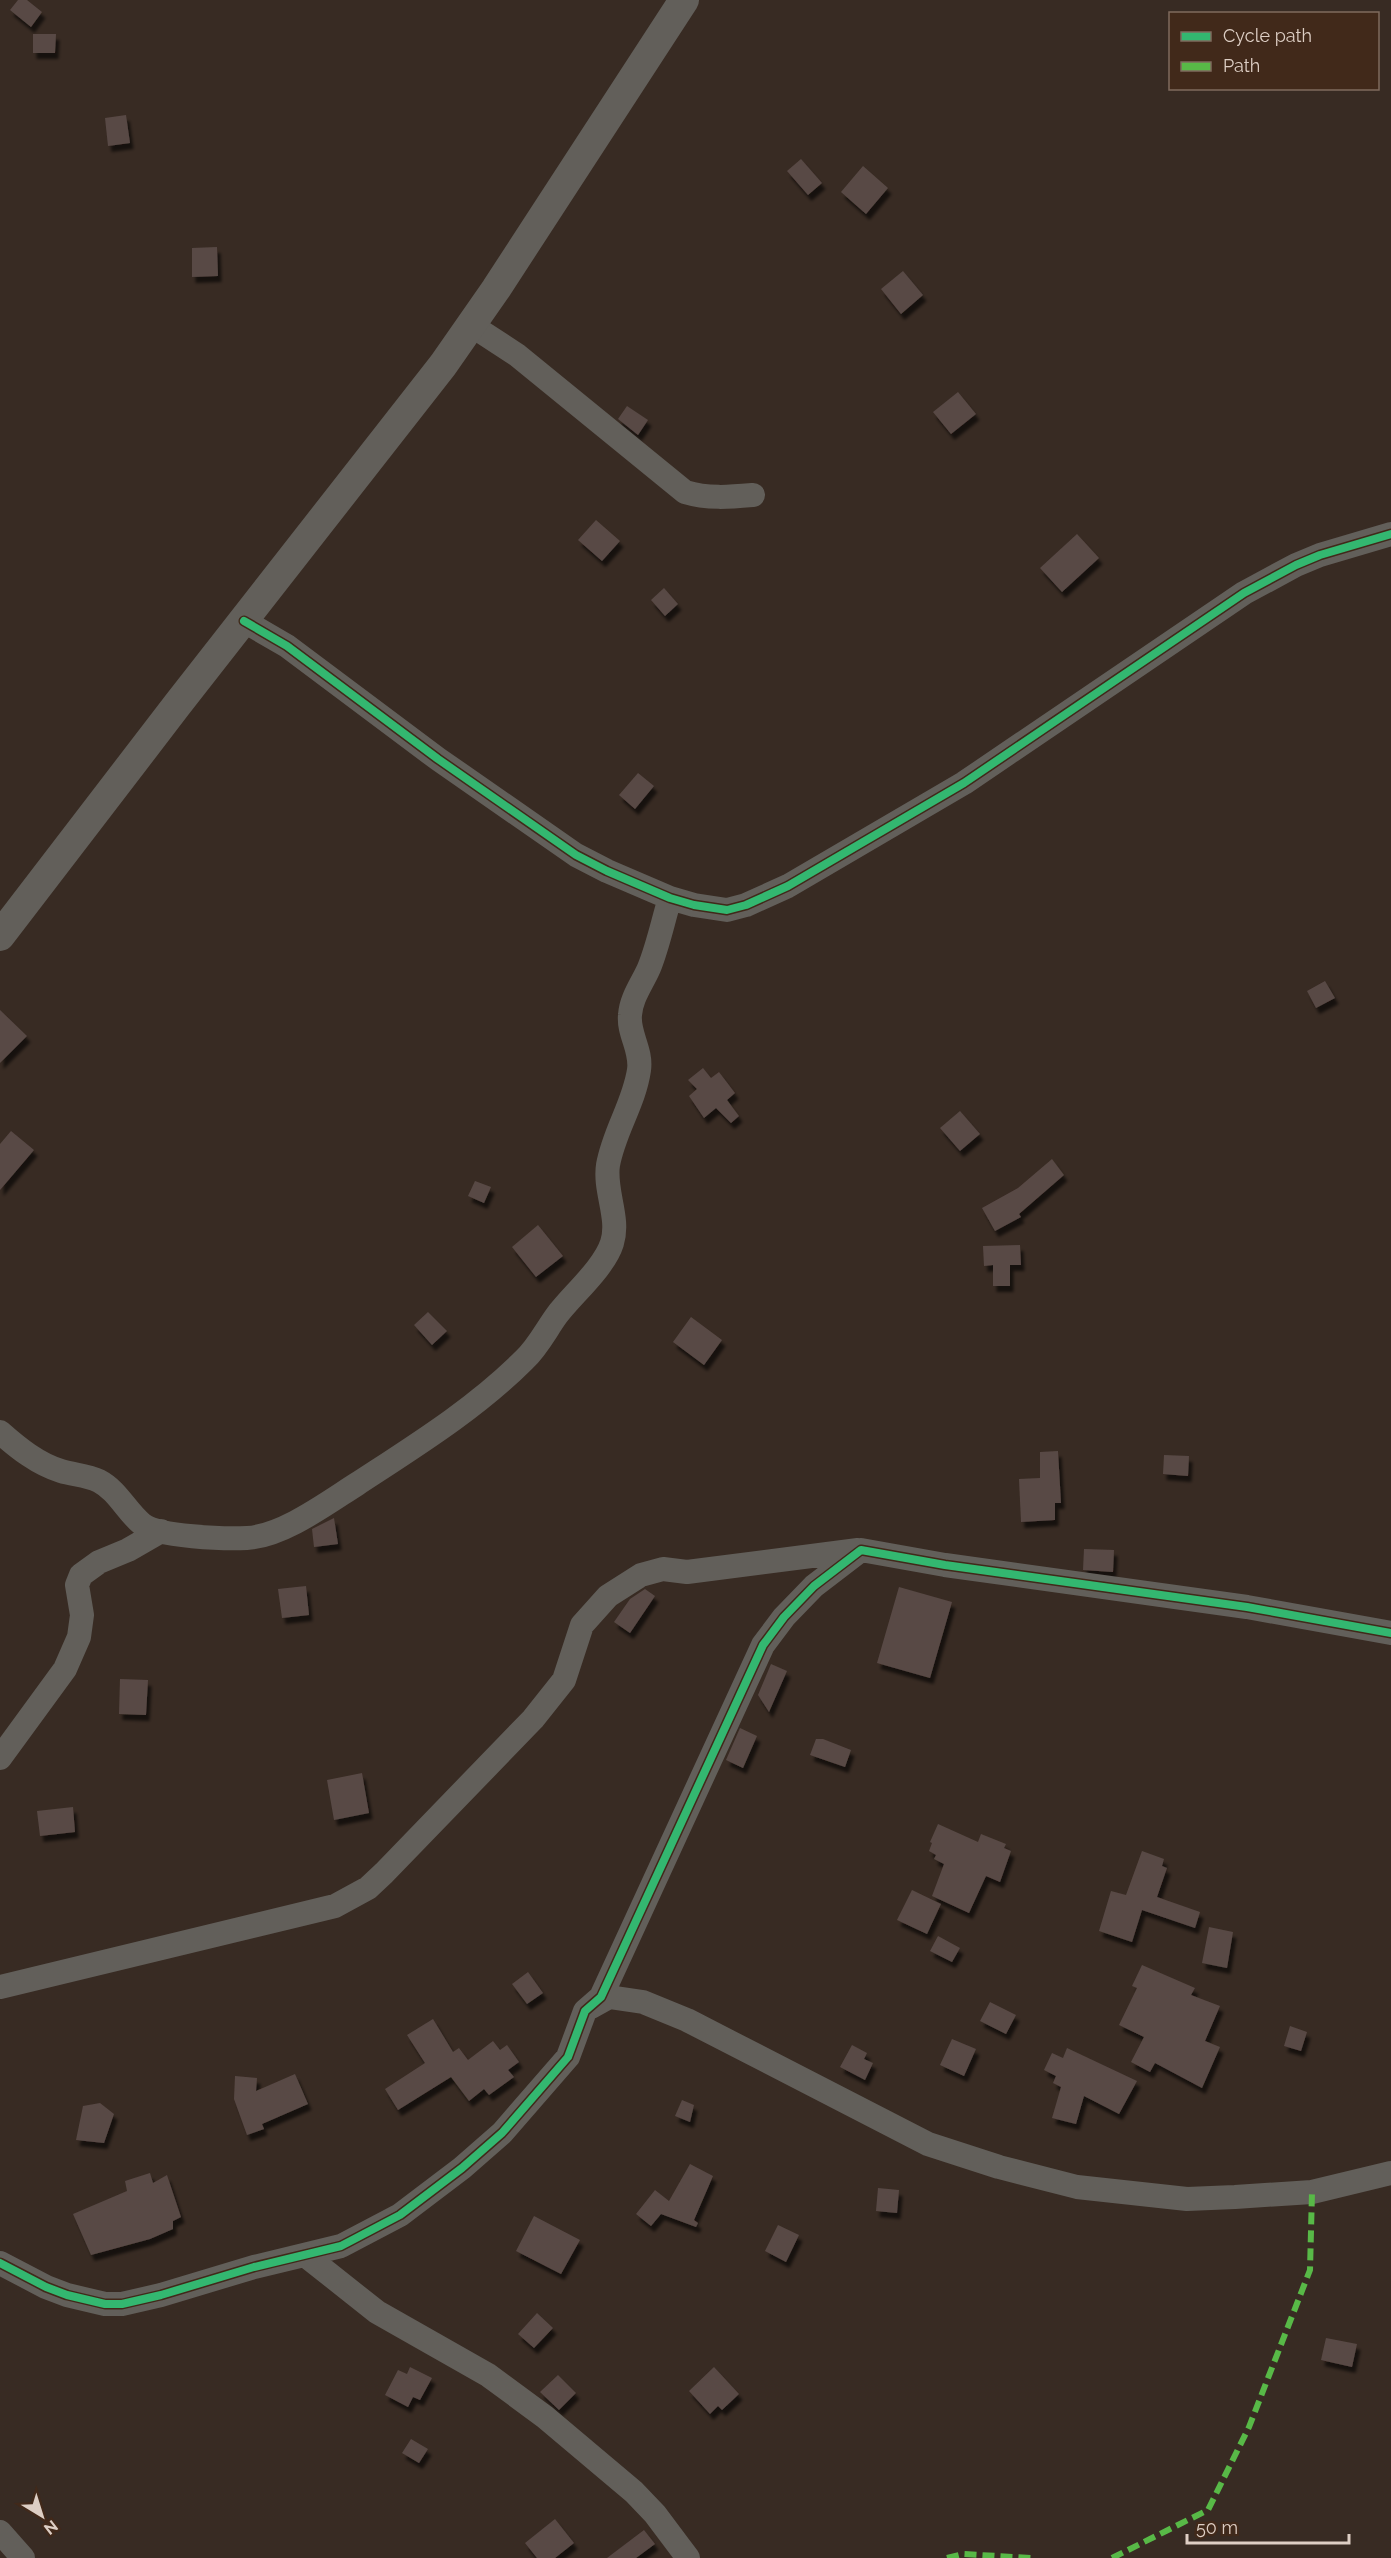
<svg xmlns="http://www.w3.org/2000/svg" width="1391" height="2558" font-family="Raleway,sans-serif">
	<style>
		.building { fill: #584945; filter: url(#shadow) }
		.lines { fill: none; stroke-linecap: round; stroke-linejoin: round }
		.minor { stroke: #625f5a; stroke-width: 24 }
		.tertiary { stroke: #625f5a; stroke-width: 30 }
		.quiet { stroke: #58b947; stroke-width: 6; stroke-dasharray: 12 6; stroke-linecap: butt }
		.cycleway-casing { stroke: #41291a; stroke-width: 11 }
		.cycleway { stroke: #33b770; stroke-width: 8 }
	</style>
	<defs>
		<filter id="shadow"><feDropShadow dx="3.5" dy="6" stdDeviation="1.5" flood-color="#0009"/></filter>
	</defs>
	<rect width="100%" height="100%" fill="#382b23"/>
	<path class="building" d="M 18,0 L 27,0 L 42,12 L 31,27 L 10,10 Z
		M 33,34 L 56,34 L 55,53 L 33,53 Z
		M 126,115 L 130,143 L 108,146 L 105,118 Z
		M 801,159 L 822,183 L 808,195 L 787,171 Z
		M 863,166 L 888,188 L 866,214 L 841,192 Z
		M 217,247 L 218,276 L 192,277 L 192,248 Z
		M 903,271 L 923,295 L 901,314 L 881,289 Z
		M 958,392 L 976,414 L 951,434 L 933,412 Z
		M 627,406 L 648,420 L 638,435 L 618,419 Z
		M 596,520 L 620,541 L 602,561 L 578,540 Z
		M 1077,534 L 1099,558 L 1062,592 L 1040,568 Z
		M 664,588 L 678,604 L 665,616 L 651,600 Z
		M 638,773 L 654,786 L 635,809 L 619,795 Z
		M 1325,981 L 1335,998 L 1316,1008 L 1307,991 Z
		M 0,1010 L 27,1036 L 0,1063 Z
		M 703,1068 L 711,1078 L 719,1072 L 735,1093 L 727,1100 L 739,1116 L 731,1123 L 716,1108 L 704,1118 L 689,1096 L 697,1089 L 688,1080 Z
		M 960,1111 L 980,1134 L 960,1151 L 940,1128 Z
		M 11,1131 L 34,1150 L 0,1190 L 0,1144 Z
		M 1052,1159 L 1064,1175 L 1019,1214 L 1021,1217 L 995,1231 L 982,1208 L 1018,1188 Z
		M 475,1181 L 491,1187 L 484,1203 L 468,1196 Z
		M 538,1225 L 563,1256 L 536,1277 L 512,1247 Z
		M 1020,1245 L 1021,1265 L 1010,1265 L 1010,1286 L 993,1286 L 993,1265 L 984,1266 L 983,1246 Z
		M 428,1312 L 447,1331 L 432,1345 L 414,1325 Z
		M 691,1317 L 722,1340 L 704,1365 L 673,1342 Z
		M 1058,1451 L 1061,1503 L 1055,1503 L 1055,1520 L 1021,1522 L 1019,1479 L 1040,1478 L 1040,1452 Z
		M 1164,1455 L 1189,1456 L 1188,1476 L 1163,1474 Z
		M 334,1518 L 338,1544 L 314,1547 L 312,1529 Z
		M 1084,1549 L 1114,1550 L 1113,1572 L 1083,1570 Z
		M 306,1586 L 309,1615 L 282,1618 L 278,1589 Z
		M 899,1587 L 952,1602 L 930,1678 L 877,1663 Z
		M 645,1589 L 655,1596 L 630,1633 L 614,1622 L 630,1599 Z
		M 771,1664 L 787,1671 L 769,1712 L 758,1695 Z
		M 120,1679 L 148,1680 L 146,1715 L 119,1714 Z
		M 740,1728 L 757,1736 L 743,1768 L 726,1760 Z
		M 816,1739 L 823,1739 L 851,1750 L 845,1767 L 810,1755 Z
		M 362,1773 L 369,1813 L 334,1820 L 327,1780 Z
		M 73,1807 L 75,1832 L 40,1836 L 37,1811 Z
		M 938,1824 L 978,1842 L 981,1834 L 1006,1844 L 1004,1848 L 1011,1851 L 1000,1882 L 986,1876 L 969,1913 L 932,1896 L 944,1864 L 934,1859 L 936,1855 L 929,1851 L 932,1843 L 930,1842 Z
		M 1142,1851 L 1164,1859 L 1162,1866 L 1167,1868 L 1157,1897 L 1200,1912 L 1195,1928 L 1142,1910 L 1132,1942 L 1099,1931 L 1111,1891 L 1126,1895 Z
		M 912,1890 L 941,1904 L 927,1934 L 897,1920 Z
		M 1209,1927 L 1233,1932 L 1227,1968 L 1202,1963 Z
		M 938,1936 L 960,1948 L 952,1962 L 930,1951 Z
		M 1142,1965 L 1195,1988 L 1191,1995 L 1220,2006 L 1205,2041 L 1220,2047 L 1202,2088 L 1155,2063 L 1150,2072 L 1131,2062 L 1144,2037 L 1119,2025 L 1137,1988 L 1132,1986 Z
		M 528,1972 L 543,1993 L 527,2004 L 512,1984 Z
		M 990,2002 L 1016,2015 L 1006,2034 L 980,2021 Z
		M 433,2019 L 453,2052 L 459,2048 L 468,2060 L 493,2041 L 500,2050 L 507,2045 L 519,2062 L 508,2070 L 514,2077 L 489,2095 L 484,2089 L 469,2101 L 451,2077 L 398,2110 L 385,2089 L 425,2063 L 407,2035 Z
		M 1290,2026 L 1307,2032 L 1301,2051 L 1284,2046 Z
		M 952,2039 L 976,2049 L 964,2076 L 940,2065 Z
		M 852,2045 L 867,2053 L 864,2059 L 873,2063 L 865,2080 L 840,2067 Z
		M 1067,2048 L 1137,2081 L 1119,2114 L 1084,2096 L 1076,2124 L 1052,2118 L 1061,2087 L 1053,2083 L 1056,2076 L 1044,2070 L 1052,2053 L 1063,2058 Z
		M 295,2074 L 308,2104 L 262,2124 L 264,2129 L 247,2135 L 234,2099 L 235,2076 L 257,2078 L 256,2091 Z
		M 682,2100 L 694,2105 L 690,2122 L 675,2116 Z
		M 100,2103 L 114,2114 L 104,2143 L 76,2140 L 83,2106 Z
		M 690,2164 L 713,2176 L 694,2220 L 698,2223 L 696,2227 L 661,2214 L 651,2226 L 636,2214 L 655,2190 L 669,2201 Z
		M 150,2173 L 153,2183 L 167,2175 L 181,2217 L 173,2221 L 173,2229 L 150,2239 L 91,2255 L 73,2214 L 127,2191 L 125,2181 Z
		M 878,2188 L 899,2190 L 897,2213 L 876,2211 Z
		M 534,2216 L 580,2240 L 561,2274 L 516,2251 Z
		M 778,2225 L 799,2235 L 786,2262 L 765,2251 Z
		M 537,2313 L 553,2328 L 534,2348 L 518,2334 Z
		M 1326,2338 L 1357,2344 L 1352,2367 L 1321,2360 Z
		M 410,2367 L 432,2378 L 420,2400 L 413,2397 L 408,2407 L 385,2395 L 398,2370 L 407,2374 Z
		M 714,2367 L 739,2394 L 722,2410 L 718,2406 L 710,2414 L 689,2391 Z
		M 558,2375 L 576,2393 L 559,2410 L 540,2392 Z
		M 411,2439 L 428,2449 L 419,2463 L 402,2453 Z
		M 555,2519 L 574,2543 L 555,2558 L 537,2558 L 525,2543 Z
		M 644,2530 L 655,2544 L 636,2558 L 607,2558 Z"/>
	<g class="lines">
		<path class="minor" d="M 471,325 L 517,355 L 685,492 C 708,499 730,497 753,495
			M 244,621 L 287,646 L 438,759 L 576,855 L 607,871 L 670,898 L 694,905 L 727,910 L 746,905 L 788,886 L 964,783 L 1244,593 L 1296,565 L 1320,555 L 1391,534
			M 0,1432 C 18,1448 38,1464 61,1471 C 74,1475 87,1475 99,1481 C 118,1491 126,1511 142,1524 C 158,1537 226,1539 247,1538 C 283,1536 327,1503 357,1484 C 415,1446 475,1409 524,1360 C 538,1347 546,1330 557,1315 C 573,1294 604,1268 612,1243 C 620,1218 604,1191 608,1165 C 614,1131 634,1104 639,1070 C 642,1050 628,1034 630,1015 C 631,998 642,984 649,968 C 658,946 663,921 670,898
			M 0,1758 L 65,1669 L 79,1637 L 82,1615 L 77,1585 L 81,1575 L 99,1562 L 128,1550 L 161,1531
			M 0,1987 L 335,1906 L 368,1888 L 384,1873 L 533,1719 L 564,1680 L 582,1625 L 608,1596 L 641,1575 L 663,1569 L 687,1572 L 858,1550
			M 591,2007 L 609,1997 L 643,2002 L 687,2020 L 928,2144 L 999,2167 L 1077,2187 L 1187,2199 L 1235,2197 L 1312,2192 L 1391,2173
			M 305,2255 L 377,2312 L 488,2375 L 545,2417 L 634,2492 L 655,2514 L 688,2558
			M 0,2263 L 46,2287 L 67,2295 L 105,2304 L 122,2304 L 161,2295 L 254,2267 L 341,2246 L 400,2215 L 462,2168 L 502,2133 L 568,2057 L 585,2011 L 601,1997 L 763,1645 L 784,1617 L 814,1586 L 861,1550 L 945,1565 L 1247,1607 L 1391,1633
			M 0,2532 L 23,2558"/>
		<path class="tertiary" d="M 0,936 L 177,705 L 443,365 L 496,289 L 684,0"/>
		<path class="quiet" d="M 947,2558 L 963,2554 L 1031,2558
			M 1112,2558 L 1208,2510 L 1249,2427 L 1310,2270 L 1312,2192"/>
		<g class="cycleway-casing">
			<path id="cycleway" d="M 244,621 L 287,646 L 438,759 L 576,855 L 607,871 L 670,898 L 694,905 L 727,910 L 746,905 L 788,886 L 964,783 L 1244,593 L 1296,565 L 1320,555 L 1391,534
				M 0,2263 L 46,2287 L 67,2295 L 105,2304 L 122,2304 L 161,2295 L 254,2267 L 341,2246 L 400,2215 L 462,2168 L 502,2133 L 568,2057 L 585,2011 L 601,1997 L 763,1645 L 784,1617 L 814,1586 L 861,1550 L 945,1565 L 1247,1607 L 1391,1633"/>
		</g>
		<use href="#cycleway" class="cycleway"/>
	</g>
	<rect x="1169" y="12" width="210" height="78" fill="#41291a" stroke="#7f6b5e" stroke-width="1.5"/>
	<rect x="1181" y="32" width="30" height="9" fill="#33b770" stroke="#7f6b5e" stroke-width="1.5"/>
	<text x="1223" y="42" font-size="18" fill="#ddcec4">Cycle path</text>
	<rect x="1181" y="62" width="30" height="9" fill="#58b947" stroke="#7f6b5e" stroke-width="1.5"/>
	<text x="1223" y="72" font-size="18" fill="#ddcec4">Path</text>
	<g transform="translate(42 2516) rotate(142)" stroke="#41291a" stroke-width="4.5" paint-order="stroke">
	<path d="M0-4.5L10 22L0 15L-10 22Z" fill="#ddcec4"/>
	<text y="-9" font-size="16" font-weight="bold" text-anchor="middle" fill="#ddcec4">N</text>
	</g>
	<path d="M1187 2534v9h162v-9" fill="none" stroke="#ddcec4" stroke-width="3"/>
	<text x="1196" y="2534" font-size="18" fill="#ddcec4" stroke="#41291a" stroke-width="4.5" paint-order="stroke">50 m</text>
</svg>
